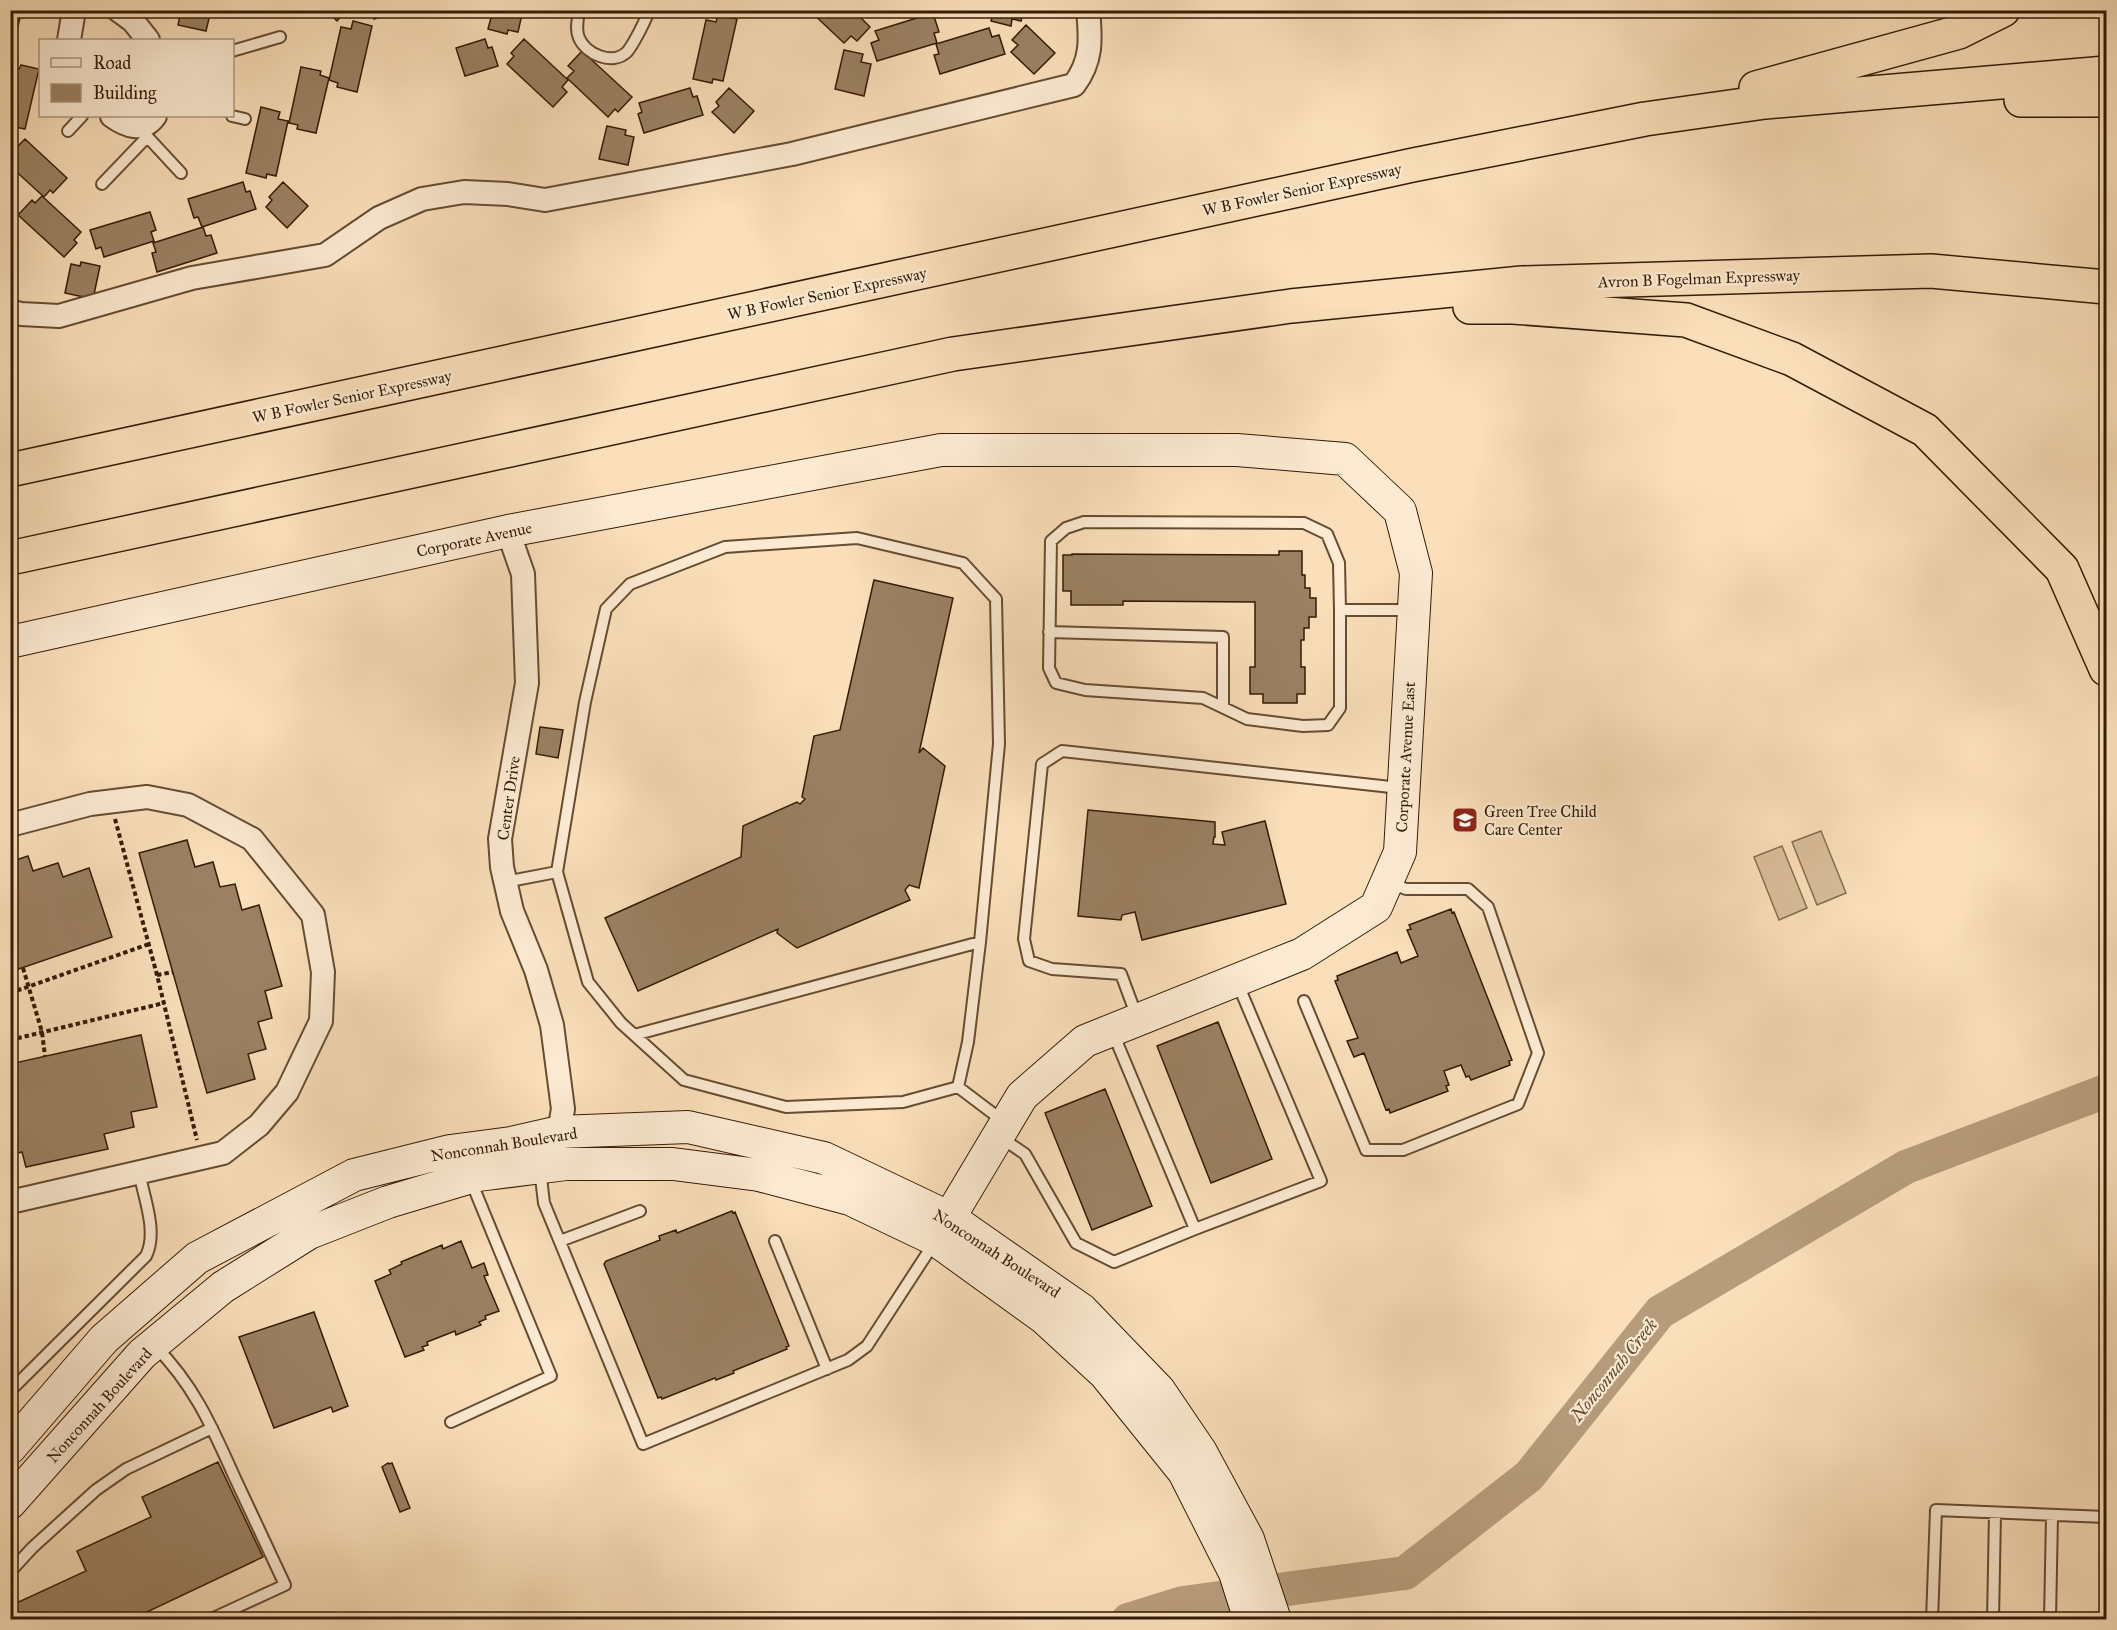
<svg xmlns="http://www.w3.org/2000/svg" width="2117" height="1630" font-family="'IM FELL Great Primer',serif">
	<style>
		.green { fill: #d9be9b; stroke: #876c50; stroke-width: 1.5 }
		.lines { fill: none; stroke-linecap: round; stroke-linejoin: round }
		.river { stroke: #b79c7c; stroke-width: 34 }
		.building { fill: #9b8163; stroke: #351b05; stroke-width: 1.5 }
		.lane-casing { stroke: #664c32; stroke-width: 14 }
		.street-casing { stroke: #664c32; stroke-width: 26 }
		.secondary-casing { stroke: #351b05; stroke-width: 34 }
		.highway-casing { stroke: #351b05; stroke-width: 36 }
		.path { stroke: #351b05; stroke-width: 4; stroke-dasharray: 4.5 3; stroke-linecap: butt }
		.lane { stroke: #fcead2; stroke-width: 10 }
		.street { stroke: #fcead2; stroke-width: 22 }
		.secondary { stroke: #fcead2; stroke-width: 32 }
		.highway { stroke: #fadfba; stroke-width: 33 }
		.labels { text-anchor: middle; stroke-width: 4.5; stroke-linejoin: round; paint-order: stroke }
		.street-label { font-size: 16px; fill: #351b05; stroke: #fcead2 }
		.poi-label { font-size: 16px; fill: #351b05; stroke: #fcead2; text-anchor: start }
		.water-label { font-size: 18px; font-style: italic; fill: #62482f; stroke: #fcead2 }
	</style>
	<rect width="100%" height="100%" fill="#fadfba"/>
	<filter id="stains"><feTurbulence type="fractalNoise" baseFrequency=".00333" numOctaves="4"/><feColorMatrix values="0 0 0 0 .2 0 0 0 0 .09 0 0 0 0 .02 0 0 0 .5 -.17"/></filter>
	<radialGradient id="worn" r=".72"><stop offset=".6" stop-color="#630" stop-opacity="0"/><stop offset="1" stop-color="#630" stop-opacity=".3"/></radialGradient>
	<path class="green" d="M 1821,831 L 1846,893 L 1817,905 L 1792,842 Z
		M 1782,846 L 1807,908 L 1779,920 L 1754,857 Z"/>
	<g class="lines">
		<path class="river" d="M 1128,1620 L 1183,1603 L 1405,1573 L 1529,1476 L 1660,1312 L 1906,1167 L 2106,1091"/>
	</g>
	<path class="building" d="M 10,10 L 22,10 L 10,58 Z
		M 181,10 L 211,10 L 206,31 L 178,25 Z
		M 326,10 L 347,10 L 337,21 Z
		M 372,10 L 402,10 L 374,19 Z
		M 493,10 L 523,10 L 518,32 L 508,30 L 507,34 L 488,29 Z
		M 809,10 L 853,10 L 870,27 L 857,41 L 851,36 L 844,43 Z
		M 994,10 L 1024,10 L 1021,21 L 1012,19 L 1011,26 L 991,21 Z
		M 933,13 L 939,32 L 934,33 L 937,43 L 877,61 L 871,43 L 879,40 L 875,31 Z
		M 718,15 L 737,19 L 723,81 L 713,79 L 712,83 L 693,79 L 706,20 L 716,22 Z
		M 353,21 L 372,26 L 357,92 L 337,87 L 338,83 L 329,80 L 341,27 L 351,29 Z
		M 1026,25 L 1055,53 L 1034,74 L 1011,52 L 1018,45 L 1012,40 Z
		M 989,28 L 992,37 L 999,35 L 1005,54 L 940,74 L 934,55 L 939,54 L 936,44 Z
		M 485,39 L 488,48 L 492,47 L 498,66 L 465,76 L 456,48 Z
		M 524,39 L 568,80 L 562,87 L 567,92 L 553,107 L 507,64 L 514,56 L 511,53 Z
		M 844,50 L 863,54 L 861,62 L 871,64 L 864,96 L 835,89 Z
		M 582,51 L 632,97 L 618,112 L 615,109 L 608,117 L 567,78 L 574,71 L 568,66 Z
		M 21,65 L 39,69 L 25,129 L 10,126 L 10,67 L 19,69 Z
		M 301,67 L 321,71 L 320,75 L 329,78 L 316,133 L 297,129 L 298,125 L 289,123 Z
		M 690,88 L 693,97 L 697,96 L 703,115 L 644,133 L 638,114 L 642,112 L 639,103 Z
		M 729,88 L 754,111 L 734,133 L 712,112 L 719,106 L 716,102 Z
		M 261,107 L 280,112 L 278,119 L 288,121 L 276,176 L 267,174 L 266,178 L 246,173 Z
		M 607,126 L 626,130 L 625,135 L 634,137 L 628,165 L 599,159 Z
		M 25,139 L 67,178 L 53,193 L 50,190 L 44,197 L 10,166 L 10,148 L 15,144 L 18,146 Z
		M 243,182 L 246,192 L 250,191 L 256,209 L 202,227 L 198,217 L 194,218 L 188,199 Z
		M 283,182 L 308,206 L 287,228 L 266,207 L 272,200 L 269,197 Z
		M 42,196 L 81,232 L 74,240 L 77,243 L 64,257 L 18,215 L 32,200 L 35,203 Z
		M 150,212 L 156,230 L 151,232 L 154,241 L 104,257 L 101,247 L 96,249 L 90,230 Z
		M 203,227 L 206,236 L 211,235 L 217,253 L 157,272 L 152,253 L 156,252 L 153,243 Z
		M 81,262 L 100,266 L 93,299 L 65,293 L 71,264 L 80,266 Z
		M 1279,551 L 1302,551 L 1302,575 L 1305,575 L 1305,588 L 1310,588 L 1310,598 L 1316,598 L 1316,617 L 1309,617 L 1309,628 L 1304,628 L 1304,640 L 1301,640 L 1301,667 L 1305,667 L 1305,694 L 1297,694 L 1297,703 L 1263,703 L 1263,694 L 1250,694 L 1250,667 L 1255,667 L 1255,602 L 1123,601 L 1123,605 L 1071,605 L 1071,591 L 1063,591 L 1063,555 L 1072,555 L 1072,554 L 1279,555 Z
		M 874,580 L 953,598 L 919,753 L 923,748 L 945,766 L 919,888 L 909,885 L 905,890 L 910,900 L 797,948 L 777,933 L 778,929 L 638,991 L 605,918 L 741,857 L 743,826 L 797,802 L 800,804 L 805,799 L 802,797 L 814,736 L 840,730 Z
		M 540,727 L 563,730 L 558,758 L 536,754 Z
		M 1088,810 L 1215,822 L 1215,837 L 1214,837 L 1213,844 L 1225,845 L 1222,832 L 1265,821 L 1286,904 L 1142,940 L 1135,912 L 1122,915 L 1121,920 L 1078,916 Z
		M 187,840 L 195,867 L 213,862 L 220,887 L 235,884 L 242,910 L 259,905 L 282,986 L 265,991 L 272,1018 L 258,1022 L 266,1049 L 248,1054 L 255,1079 L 207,1093 L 139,853 Z
		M 28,856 L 33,871 L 58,863 L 63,877 L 89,868 L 112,937 L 10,972 L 10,862 Z
		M 1451,909 L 1452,913 L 1454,912 L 1512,1060 L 1509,1061 L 1510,1065 L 1471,1080 L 1469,1076 L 1466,1077 L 1461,1065 L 1444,1071 L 1449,1085 L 1446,1086 L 1448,1091 L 1390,1113 L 1389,1109 L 1386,1110 L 1364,1053 L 1354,1057 L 1347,1041 L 1358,1038 L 1335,981 L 1338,980 L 1337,976 L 1397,952 L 1401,963 L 1418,956 L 1407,930 L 1411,929 L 1409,925 Z
		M 1218,1022 L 1272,1159 L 1211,1183 L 1157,1046 Z
		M 141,1035 L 157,1107 L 131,1112 L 134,1127 L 104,1134 L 108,1149 L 26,1167 L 22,1152 L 10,1155 L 10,1064 Z
		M 1105,1089 L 1152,1206 L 1092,1230 L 1045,1113 Z
		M 732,1211 L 733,1213 L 735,1212 L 789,1346 L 786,1347 L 787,1349 L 733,1371 L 734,1373 L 716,1380 L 715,1378 L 662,1399 L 661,1397 L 658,1398 L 604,1264 L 606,1261 L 660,1240 L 659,1236 L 676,1230 L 677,1233 Z
		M 461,1241 L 472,1268 L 484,1263 L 488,1275 L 484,1276 L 499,1311 L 485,1316 L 486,1319 L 479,1322 L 481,1325 L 456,1335 L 455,1331 L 427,1342 L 428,1345 L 422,1347 L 424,1350 L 405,1357 L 375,1281 L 391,1274 L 389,1270 L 402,1264 L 401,1262 L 442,1245 L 443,1249 Z
		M 314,1312 L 348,1406 L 333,1412 L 331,1407 L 274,1428 L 239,1337 Z
		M 218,1462 L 263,1557 L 130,1620 L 10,1620 L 10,1606 L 86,1571 L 77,1551 L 151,1517 L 142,1497 Z
		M 388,1463 L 389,1464 L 392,1463 L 410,1508 L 400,1512 L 382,1467 Z"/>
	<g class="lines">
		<g class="lane-casing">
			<path id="lane" d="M 579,10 C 578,20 575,29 579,38 C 586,54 612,66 627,52 C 633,45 646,20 649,10
				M 232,51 L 280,37
				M 232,116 L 245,119
				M 68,131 L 82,116
				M 143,132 L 181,173
				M 102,184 L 147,137
				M 1340,610 L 1340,708 L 1328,725 L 1303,726 L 1247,719 L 1203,698 L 1085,690 L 1056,683 L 1049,668 L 1051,541 L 1066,528 L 1084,522 L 1304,523 L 1327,534 L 1339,563 L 1340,610 L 1410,610
				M 1049,632 L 1223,637 L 1223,707
				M 505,882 L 557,872
				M 1304,1001 L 1366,1150 L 1403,1150 L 1518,1104 L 1538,1053 L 1488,907 L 1468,889 L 1406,889 L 1390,883
				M 1137,1017 L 1121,974 L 1052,969 L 1029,961 L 1024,939 L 1042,764 L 1062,751 L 1400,788
				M 634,1035 L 980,942
				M 958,1087 L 903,1102 L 786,1107 L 684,1080 L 621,1023 L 588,982 L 557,872 L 585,702 L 606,609 L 630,584 L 725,547 L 857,538 L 963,563 L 996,599 L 999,744 L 980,942 L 968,1042 L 958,1087 L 1003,1121
				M 1000,1137 L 1025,1154 L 1076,1243 L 1114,1262 L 1195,1229 L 1113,1033
				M 540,1169 L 544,1203 L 643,1444 L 848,1360 L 867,1346 L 934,1243
				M 1195,1229 L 1321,1181 L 1237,982
				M 560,1241 L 640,1211
				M 775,1241 L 827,1369
				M 155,1346 C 194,1385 212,1427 234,1476 C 251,1512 268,1549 285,1585 L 209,1620
				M 10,1391 L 146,1256 C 158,1232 144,1198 139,1172
				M 451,1422 L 551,1376 L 471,1181
				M 10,1572 L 32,1548 L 96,1490 L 126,1469 L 212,1428
				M 1932,1620 L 1936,1510 L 2106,1517
				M 1993,1620 L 1995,1513
				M 2050,1620 L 2052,1516
				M 2106,1620 L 2106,1619"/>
		</g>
		<g class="street-casing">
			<path id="street" d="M 118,10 L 133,21 L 148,40
				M 69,40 L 74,10
				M 112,116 C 126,126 143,133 155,116
				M 10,311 L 21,314 L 59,316 L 192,278 L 325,255 L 379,218 L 422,199 L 464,192 L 508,194 L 545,200 L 792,154 L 1074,85 C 1092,61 1091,40 1088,10
				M 508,531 L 523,574 L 527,683 L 500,839 L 502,867 L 512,911 L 536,970 L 552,1025 L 563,1109 L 559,1132 L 550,1166
				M 10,825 L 90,804 L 147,797 L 188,805 L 252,839 L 313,915 L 323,972 L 321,1021 L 287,1092 L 259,1125 L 223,1153 L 10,1202"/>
		</g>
		<g class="secondary-casing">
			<path id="secondary" d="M 10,642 L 508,531 L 941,450 L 1237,450 L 1345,459 L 1400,511 L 1416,573 L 1400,852 L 1376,907 L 1302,954 L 1085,1041 L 1022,1096 L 936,1240
				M 10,1448 L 104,1339 L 197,1258 L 354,1175 L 450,1151 L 511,1143 L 559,1132 L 688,1127 L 824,1158 L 950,1218 L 1082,1310 L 1159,1390 L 1201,1452 L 1248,1539 L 1275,1620
				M 10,1503 L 142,1354 L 223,1287 L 309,1233 L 388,1202 L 478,1175 L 566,1164 L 673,1164 L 759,1175 L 850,1199 L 936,1240 L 1044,1318 L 1105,1374 L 1184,1472 L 1235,1573 L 1250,1620"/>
		</g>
		<g class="highway-casing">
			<path id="highway" d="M 1756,88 L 1959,32 L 2003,10
				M 2021,100 L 2106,100
				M 1470,307 L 1513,307 L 1686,320 L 1792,359 L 1925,430 L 2062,569 L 2106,669
				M 10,470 L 1413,165 L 1645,119 L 1765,102 L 2106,73
				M 10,558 L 953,354 L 1291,306 L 1522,283 L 1931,271 L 2106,287"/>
		</g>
		<path class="path" d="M 115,819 L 157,975 L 197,1140
			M 23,968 L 42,1032 L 45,1056
			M 157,975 L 173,972
			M 10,993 L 149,944
			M 10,1040 L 164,1003"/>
		<use href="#lane" class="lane"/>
		<use href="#street" class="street"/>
		<use href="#secondary" class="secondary"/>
		<use href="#highway" class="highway"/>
	</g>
	<defs>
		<g id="school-square" transform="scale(1.35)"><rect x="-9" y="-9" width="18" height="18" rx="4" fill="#8f2418" stroke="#fcead2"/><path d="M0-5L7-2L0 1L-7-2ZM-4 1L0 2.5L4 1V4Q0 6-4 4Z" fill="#fff"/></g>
	</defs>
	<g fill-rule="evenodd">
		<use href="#school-square" x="1465" y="820"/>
	</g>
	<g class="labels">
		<g class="street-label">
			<text transform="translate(1302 189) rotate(-12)" y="6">W B Fowler Senior Expressway</text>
			<text transform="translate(1699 278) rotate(-2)" y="6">Avron B Fogelman Expressway</text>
			<text transform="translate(827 293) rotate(-12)" y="6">W B Fowler Senior Expressway</text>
			<text transform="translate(352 396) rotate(-12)" y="6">W B Fowler Senior Expressway</text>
			<text transform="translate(474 539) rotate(-12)" y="6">Corporate Avenue</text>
			<text transform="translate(1405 757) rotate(-87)" y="6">Corporate Avenue East</text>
			<text transform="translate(508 798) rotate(-82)" y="6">Center Drive</text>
			<text transform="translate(504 1144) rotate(-9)" y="6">Nonconnah Boulevard</text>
			<text transform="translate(997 1253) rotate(33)" y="6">Nonconnah Boulevard</text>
			<text transform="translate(99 1405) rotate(-48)" y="6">Nonconnah Boulevard</text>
		</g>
		<g class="poi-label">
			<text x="1484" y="817">Green Tree Child<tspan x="1484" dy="18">Care Center</tspan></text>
		</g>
		<g class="water-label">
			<text transform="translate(1614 1370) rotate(-51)" y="6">Nonconnah Creek</text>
		</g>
	</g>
	<rect width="2117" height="1630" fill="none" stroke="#fadfba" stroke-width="36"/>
	<rect x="12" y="12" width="2093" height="1606" fill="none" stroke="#351b05" stroke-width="3"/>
	<rect x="18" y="18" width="2081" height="1594" fill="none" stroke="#351b05" stroke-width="1.5"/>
	<rect x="39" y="39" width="195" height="78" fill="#fcead2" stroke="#ac9780" stroke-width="1.5"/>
	<rect x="51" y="58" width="30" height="9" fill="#fcead2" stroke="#ac9780" stroke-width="1.5"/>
	<text x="93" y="69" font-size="18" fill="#351b05">Road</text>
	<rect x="51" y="84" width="30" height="18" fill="#9b8163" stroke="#ac9780" stroke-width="1.5"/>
	<text x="93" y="99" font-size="18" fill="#351b05">Building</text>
	<rect width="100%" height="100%" filter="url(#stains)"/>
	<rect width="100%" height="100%" fill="url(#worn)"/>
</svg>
